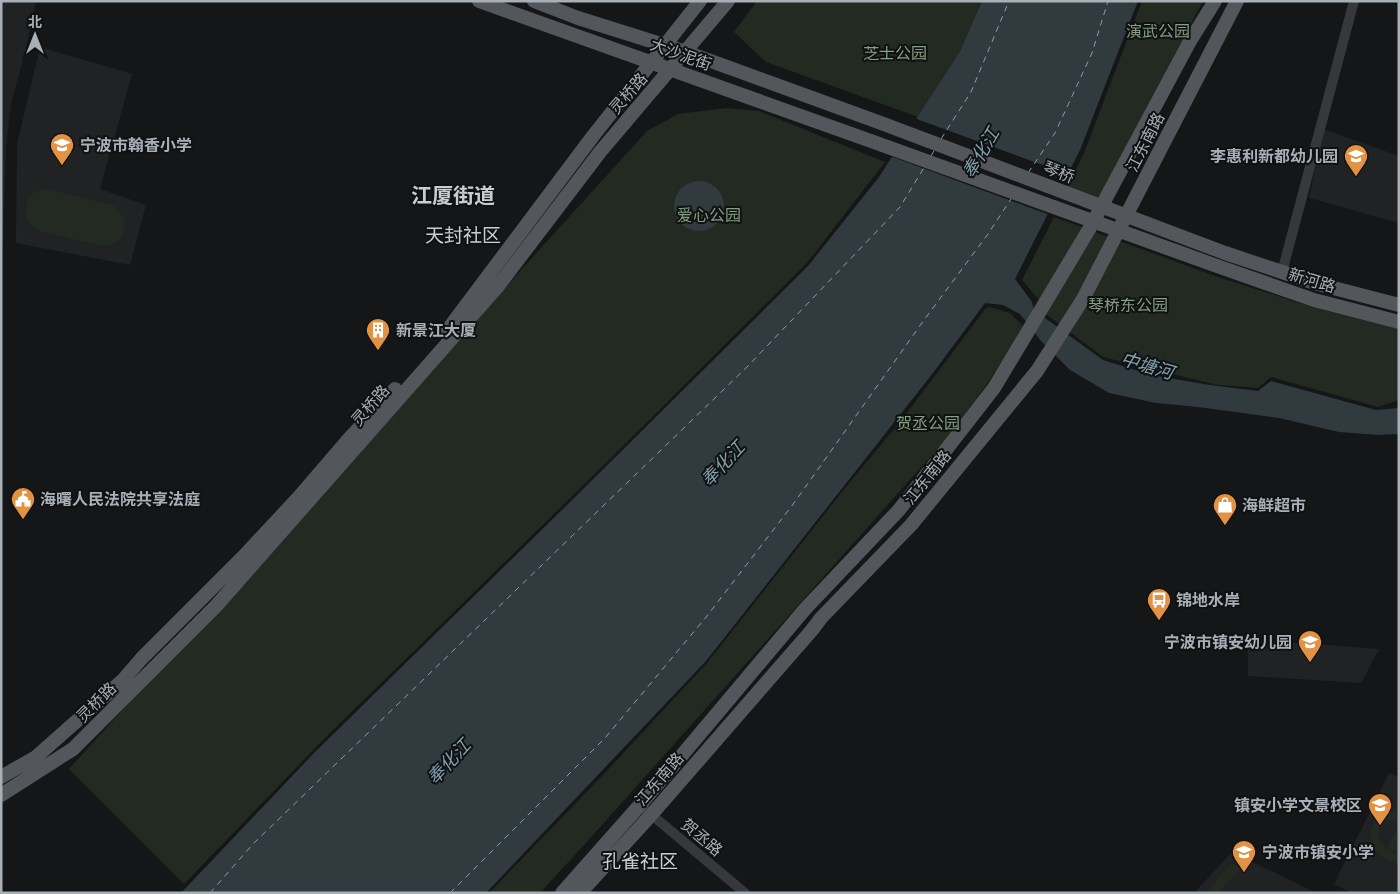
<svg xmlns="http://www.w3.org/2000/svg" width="1400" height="894" font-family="'Exo 2','Noto Sans SC',sans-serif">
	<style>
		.built { fill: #212224 }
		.green { fill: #222a22 }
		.water { fill: #303a3f }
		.pier { fill: #151617 }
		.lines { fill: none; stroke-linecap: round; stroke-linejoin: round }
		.ferry { stroke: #82a1ae; stroke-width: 1; stroke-dasharray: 6 5; stroke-linecap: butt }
		.minor { stroke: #37383c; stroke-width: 10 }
		.major { stroke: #53565a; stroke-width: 14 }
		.labels { text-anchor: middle; stroke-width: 4; stroke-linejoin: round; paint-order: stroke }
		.park-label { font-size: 16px; fill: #849f81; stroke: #101112 }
		.street-label { font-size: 16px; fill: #a8afb6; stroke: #101112 }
		.poi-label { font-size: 16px; font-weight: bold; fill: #a8afb6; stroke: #101112; text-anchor: start }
		.water-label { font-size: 18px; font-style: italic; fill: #82a1ae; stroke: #101112 }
		.quarter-label { font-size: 19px; fill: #c9cdd2; stroke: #101112 }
		.district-label { font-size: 21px; font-weight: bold; fill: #c9cdd2; stroke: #101112 }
	</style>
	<rect width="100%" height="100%" fill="#151617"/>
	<path class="built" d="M 1,1 L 36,1 L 25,53 L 11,103 L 6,146 L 3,243 L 1,243 Z
		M 40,47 L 132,74 L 100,189 L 146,205 L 130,265 L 16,243 L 17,144 Z
		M 1323,129 L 1399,156 L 1399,223 L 1309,198 Z
		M 1248,640 L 1315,644 L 1379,649 L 1361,683 L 1248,676 Z
		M 1389,773 L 1399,777 L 1399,893 L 1351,893 L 1334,884 Z
		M 1232,852 L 1316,893 L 1194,893 Z"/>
	<path class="green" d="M 757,1 L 982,1 L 960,51 L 918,117 L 766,62 L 734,32 Z
		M 1142,1 L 1203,1 L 1098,200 L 1067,187 L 1084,153 Z
		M 726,108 L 759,111 L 885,162 L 807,263 L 608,461 L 323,740 L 184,884 L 69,769 L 647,131 L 678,114 Z
		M 43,189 L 47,189 L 112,205 C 125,212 129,228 119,240 C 115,244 109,245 103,246 L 39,231 C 36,229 34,228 32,226 C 25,219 24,201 31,195 C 34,192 39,190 43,189 Z
		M 1054,217 L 1215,276 L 1312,307 L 1399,329 L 1399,400 L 1378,407 L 1271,377 L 1258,388 L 1217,385 L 1103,357 L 1035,306 L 1039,300 L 1022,280 Z
		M 990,307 L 1010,313 L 1024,327 L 987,384 L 942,444 L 585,844 L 540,893 L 489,893 L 602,776 L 707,663 L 841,493 L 900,422 L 986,308 Z
		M 1385,806 L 1399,813 L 1399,822 C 1383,815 1372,831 1382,844 C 1386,850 1393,852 1399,855 L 1399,865 C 1392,861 1383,858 1377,853 C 1366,842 1370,820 1384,815 L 1381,813 Z
		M 1399,825 L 1399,853 L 1387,848 Z
		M 1232,863 L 1240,869 L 1218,893 L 1205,893 Z"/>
	<path class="water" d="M 982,1 L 1138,1 L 1080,150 L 1015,279 L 1032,302 L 1034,310 L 1103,360 L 1151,375 L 1210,385 L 1258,391 L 1271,381 L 1376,410 L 1399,408 L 1399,434 L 1378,435 L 1339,432 L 1279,418 L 1198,407 L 1156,403 L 1109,393 L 1070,370 L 1041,341 L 1020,314 L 1003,305 L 985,303 L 933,373 L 706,661 L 486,893 L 181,893 L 314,753 L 569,503 L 808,266 L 879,177 L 960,51 Z
		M674 206a25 25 0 1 1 50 0a25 25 0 1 1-50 0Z"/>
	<path class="pier" d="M 914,118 L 1070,175 L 1050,215 L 890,156 Z"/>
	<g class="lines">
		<path class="ferry" d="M 941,139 L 971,92 L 1009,1
			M 931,156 L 935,149
			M 1028,173 L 1055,133 L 1092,53 L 1108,1
			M 210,893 L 253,844 L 746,368 L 900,207 L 925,166
			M 450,893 L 605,738 L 707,616 L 794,503 L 924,320 L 988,234 L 1011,199"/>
		<path class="minor" d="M 1282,272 L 1354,1
			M 640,805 L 745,893"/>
		<path class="major" d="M 479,1 L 871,141 L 1217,266 L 1314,300 L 1399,322
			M 534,1 L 578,18 L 686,52 L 881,123 L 1225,253 L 1318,284 L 1399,305
			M 446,332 L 593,136 L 700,1
			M 1,777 L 36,757 L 123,680 L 142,658 L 244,556 L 298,498 L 347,441 L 395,389
			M 1,795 L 73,749 L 217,605 L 498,286 L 600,152 L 728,1
			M 562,893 L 640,805 L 805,609 L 899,510 L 994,388 L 1091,226 L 1190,41 L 1215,1
			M 580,893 L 651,815 L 812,630 L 821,618 L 911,525 L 1037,371 L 1083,299 L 1237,1"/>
	</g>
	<defs>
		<g id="school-pin" transform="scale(1.25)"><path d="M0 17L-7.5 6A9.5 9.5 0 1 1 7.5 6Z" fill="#e29242" stroke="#101112"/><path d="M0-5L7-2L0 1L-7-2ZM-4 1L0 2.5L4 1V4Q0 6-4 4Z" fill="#fff"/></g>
		<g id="building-pin" transform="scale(1.25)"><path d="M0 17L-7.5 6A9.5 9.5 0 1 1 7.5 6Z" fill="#e29242" stroke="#101112"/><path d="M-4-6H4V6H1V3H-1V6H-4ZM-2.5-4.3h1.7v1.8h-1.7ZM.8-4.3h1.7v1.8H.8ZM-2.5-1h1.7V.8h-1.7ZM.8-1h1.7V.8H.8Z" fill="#fff"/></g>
		<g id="civic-pin" transform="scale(1.25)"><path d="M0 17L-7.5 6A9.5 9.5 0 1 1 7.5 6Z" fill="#e29242" stroke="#101112"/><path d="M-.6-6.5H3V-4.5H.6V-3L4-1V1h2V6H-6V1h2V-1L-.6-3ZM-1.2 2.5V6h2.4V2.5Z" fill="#fff"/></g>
		<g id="shop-pin" transform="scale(1.25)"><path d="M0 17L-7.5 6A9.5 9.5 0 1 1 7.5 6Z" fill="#e29242" stroke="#101112"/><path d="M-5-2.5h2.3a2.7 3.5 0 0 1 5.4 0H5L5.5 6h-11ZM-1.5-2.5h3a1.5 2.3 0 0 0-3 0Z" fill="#fff"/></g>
		<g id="bus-pin" transform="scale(1.25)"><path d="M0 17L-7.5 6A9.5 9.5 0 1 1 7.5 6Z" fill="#e29242" stroke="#101112"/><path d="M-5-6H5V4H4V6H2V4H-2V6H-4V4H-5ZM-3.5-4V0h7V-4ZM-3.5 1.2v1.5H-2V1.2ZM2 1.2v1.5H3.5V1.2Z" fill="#fff"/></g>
	</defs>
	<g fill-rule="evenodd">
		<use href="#school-pin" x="62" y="145"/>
		<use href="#school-pin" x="1356" y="156"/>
		<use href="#building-pin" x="378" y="330"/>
		<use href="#civic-pin" x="23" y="499"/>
		<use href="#shop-pin" x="1225" y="505"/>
		<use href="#bus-pin" x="1159" y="600"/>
		<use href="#school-pin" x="1310" y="642"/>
		<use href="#school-pin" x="1380" y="805"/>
		<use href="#school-pin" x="1244" y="852"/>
	</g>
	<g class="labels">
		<g class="park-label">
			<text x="1158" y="37">演武公园</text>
			<text x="895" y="59">芝士公园</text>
			<text x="709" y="221">爱心公园</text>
			<text x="1128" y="311">琴桥东公园</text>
			<text x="928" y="429">贺丞公园</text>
		</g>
		<g class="street-label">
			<text transform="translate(681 54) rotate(20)" y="6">大沙泥街</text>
			<text transform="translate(628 93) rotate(-49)" y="6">灵桥路</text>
			<text transform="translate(1145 142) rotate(-63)" y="6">江东南路</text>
			<text transform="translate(1059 172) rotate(21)" y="6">琴桥</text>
			<text transform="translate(1312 280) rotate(17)" y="6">新河路</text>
			<text transform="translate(370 405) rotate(-49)" y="6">灵桥路</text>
			<text transform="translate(927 477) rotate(-51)" y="6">江东南路</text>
			<text transform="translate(96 702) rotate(-45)" y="6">灵桥路</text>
			<text transform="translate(659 779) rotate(-49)" y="6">江东南路</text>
			<text transform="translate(702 837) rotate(40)" y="6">贺丞路</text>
		</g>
		<g class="poi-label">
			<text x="80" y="151">宁波市翰香小学</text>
			<text x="1338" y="162" text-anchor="end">李惠利新都幼儿园</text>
			<text x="396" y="336">新景江大厦</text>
			<text x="40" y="505">海曙人民法院共享法庭</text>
			<text x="1242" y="511">海鲜超市</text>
			<text x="1176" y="606">锦地水岸</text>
			<text x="1292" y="648" text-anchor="end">宁波市镇安幼儿园</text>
			<text x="1362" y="811" text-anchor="end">镇安小学文景校区</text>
			<text x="1262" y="858">宁波市镇安小学</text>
		</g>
		<g class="water-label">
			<text transform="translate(981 153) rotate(-60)" y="6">奉化江</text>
			<text transform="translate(1147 366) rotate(16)" y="6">中塘河</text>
			<text transform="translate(723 464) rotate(-47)" y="6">奉化江</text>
			<text transform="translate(449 762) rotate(-47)" y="6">奉化江</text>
		</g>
		<g class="quarter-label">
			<text x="463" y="242">天封社区</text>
			<text x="640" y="868">孔雀社区</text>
		</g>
		<g class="district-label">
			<text x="453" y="203">江厦街道</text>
		</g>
	</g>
	<rect width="1400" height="894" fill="none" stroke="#a8afb6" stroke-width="5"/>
	<g transform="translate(35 35)" stroke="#101112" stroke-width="4" paint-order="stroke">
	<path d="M0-4L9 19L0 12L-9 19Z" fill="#a8afb6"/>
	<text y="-8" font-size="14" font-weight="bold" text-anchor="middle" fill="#a8afb6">北</text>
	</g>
</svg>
